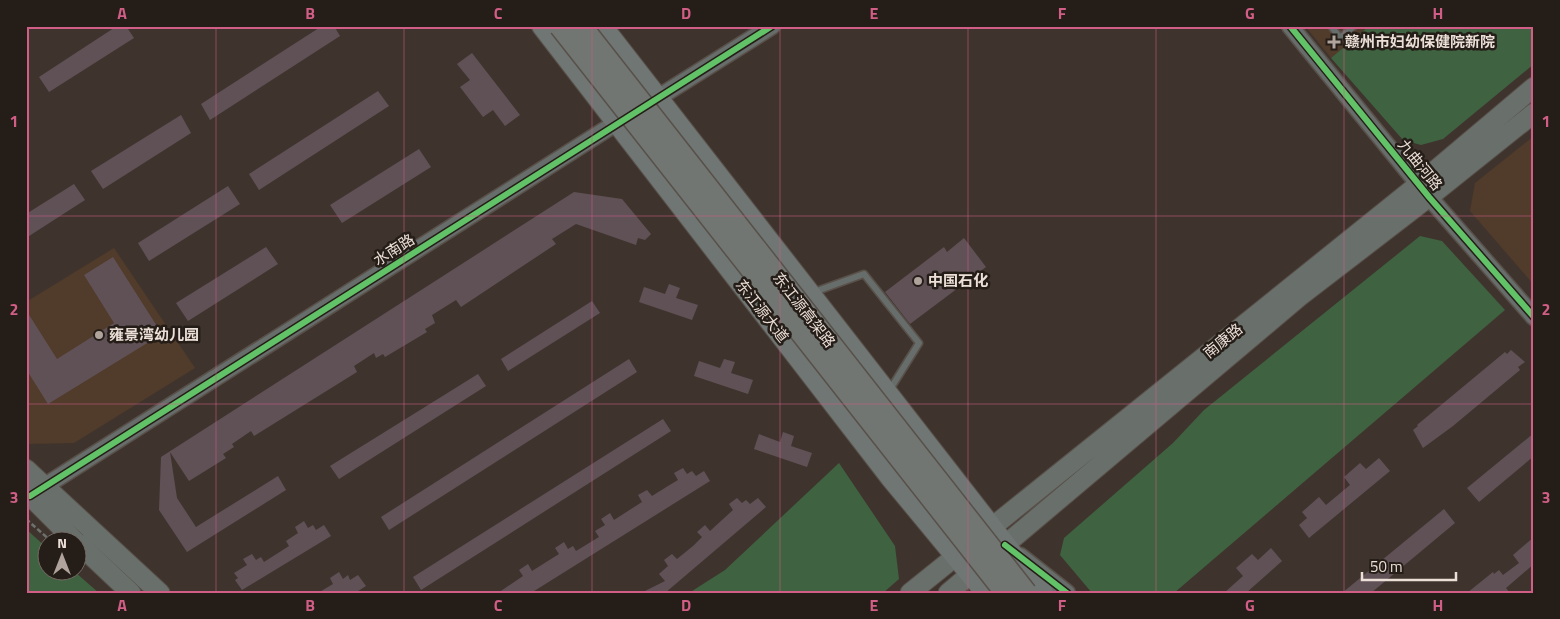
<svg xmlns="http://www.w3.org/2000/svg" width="1560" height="619" font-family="'Titillium Web','Noto Sans SC',sans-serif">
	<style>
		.built { fill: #513b2a }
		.green { fill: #3f6240 }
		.building { fill: #605157 }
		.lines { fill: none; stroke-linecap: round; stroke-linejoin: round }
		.service-casing { stroke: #59504a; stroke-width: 9 }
		.tertiary-casing { stroke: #59504a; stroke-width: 19 }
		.secondary-casing { stroke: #59504a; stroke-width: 21 }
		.primary-casing { stroke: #59504a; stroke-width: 22 }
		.path { stroke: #6e716e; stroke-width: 2.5; stroke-dasharray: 5 2.5; stroke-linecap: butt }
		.service { stroke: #676d6a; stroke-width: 6 }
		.tertiary { stroke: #676d6a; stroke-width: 16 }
		.secondary { stroke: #69706c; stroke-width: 19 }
		.primary { stroke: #6f7673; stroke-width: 20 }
		.trunk-bridge-casing { stroke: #59504a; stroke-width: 24; stroke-linecap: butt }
		.trunk-bridge { stroke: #717672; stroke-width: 21 }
		.cycleway-casing { stroke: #251d17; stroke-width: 9 }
		.cycleway { stroke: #61c268; stroke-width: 6 }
		.grid { fill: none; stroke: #d05e86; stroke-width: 1; stroke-opacity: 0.55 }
		.poi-dot { fill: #afa39c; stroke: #251d17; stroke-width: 2 }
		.labels { text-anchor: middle; stroke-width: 5; stroke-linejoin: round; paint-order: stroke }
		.poi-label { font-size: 15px; font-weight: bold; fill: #ebdfd7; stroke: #251d17; text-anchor: start }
		.street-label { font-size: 15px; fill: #ebdfd7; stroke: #251d17 }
		.neatline { fill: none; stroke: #d05e86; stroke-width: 2 }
		.grid-label { font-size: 16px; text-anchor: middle; font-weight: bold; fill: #d05e86 }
	</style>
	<rect width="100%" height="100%" fill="#3f342d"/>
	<path class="built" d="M 1305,26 L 1369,26 L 1331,58 Z
		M 1534,136 L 1534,285 L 1470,211 L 1475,183 Z
		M 114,248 L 195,368 L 74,443 L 26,444 L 26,302 Z"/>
	<path class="green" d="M 1369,26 L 1534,26 L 1534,64 L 1443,139 L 1421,145 L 1403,140 L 1331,58 Z
		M 1420,236 L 1442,241 L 1505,310 L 1174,593 L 1092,593 L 1060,555 L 1064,538 L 1173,443 L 1204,410 Z
		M 839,463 L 895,546 L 899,579 L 883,593 L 689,593 L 725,570 Z
		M 26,529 L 47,548 L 48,572 L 75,572 L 99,593 L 26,593 Z"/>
	<path class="building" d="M 117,26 L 126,26 L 134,38 L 49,92 L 39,77 Z
		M 322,26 L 334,26 L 340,36 L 210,120 L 201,104 Z
		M 472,53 L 520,115 L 505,126 L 493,110 L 483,117 L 460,87 L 470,80 L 457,64 Z
		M 378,91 L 389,106 L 259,190 L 249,174 Z
		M 181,115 L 191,133 L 103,189 L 91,171 Z
		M 419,149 L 431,167 L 342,223 L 330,205 Z
		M 74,184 L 85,200 L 26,238 L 26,214 Z
		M 228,186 L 240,204 L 149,261 L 138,243 Z
		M 574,192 L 622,199 L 651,234 L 645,240 L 638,238 L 636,245 L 576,224 L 552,239 L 556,244 L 461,307 L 456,300 L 432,315 L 435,323 L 425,329 L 427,332 L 385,357 L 383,354 L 376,358 L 374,353 L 354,366 L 357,372 L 254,436 L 251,431 L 232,444 L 234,447 L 223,454 L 226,458 L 189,481 L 170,452 L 177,498 L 196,527 L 278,476 L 286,490 L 187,552 L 159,510 L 161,457 Z
		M 964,238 L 986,267 L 910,324 L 885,292 L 944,247 L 947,252 Z
		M 266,247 L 278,264 L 188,321 L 176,303 Z
		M 113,257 L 162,334 L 48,404 L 26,369 L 26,310 L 57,359 L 114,323 L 84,275 Z
		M 669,284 L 680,288 L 676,298 L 698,305 L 692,320 L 639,302 L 644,287 L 665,294 Z
		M 592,301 L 600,313 L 508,371 L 501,359 Z
		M 1511,350 L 1525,362 L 1518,367 L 1520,370 L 1453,426 L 1423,448 L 1413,430 L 1418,426 L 1417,425 L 1505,352 L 1507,354 Z
		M 629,359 L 637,372 L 389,530 L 381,517 Z
		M 724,359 L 735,362 L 731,373 L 753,380 L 748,394 L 694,376 L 699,361 L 720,368 Z
		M 478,374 L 486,386 L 339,479 L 330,466 Z
		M 663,419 L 671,431 L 421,590 L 413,577 Z
		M 783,432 L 794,436 L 791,446 L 812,453 L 807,467 L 754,449 L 759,434 L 780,442 Z
		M 1534,433 L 1534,456 L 1479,502 L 1467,488 Z
		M 1379,458 L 1390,471 L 1309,538 L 1299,525 L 1307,518 L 1302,512 L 1319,497 L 1326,505 L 1350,485 L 1344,477 L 1360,463 L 1366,469 Z
		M 683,468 L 687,474 L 692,471 L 696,476 L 704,471 L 710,481 L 531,593 L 498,593 L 523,576 L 519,570 L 528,564 L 532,571 L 559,554 L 555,548 L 564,542 L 568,549 L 573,546 L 576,551 L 599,537 L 595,531 L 605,525 L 601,519 L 610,513 L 614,520 L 642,502 L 638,495 L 647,490 L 652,496 L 668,486 L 678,480 L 674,473 Z
		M 737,498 L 742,503 L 746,500 L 750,504 L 758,498 L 766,507 L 665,593 L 641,593 L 665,581 L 659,574 L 668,566 L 664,560 L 672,554 L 677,559 L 693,546 L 702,537 L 697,532 L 705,525 L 710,531 L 733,510 L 729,504 Z
		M 1444,509 L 1455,523 L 1371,593 L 1342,593 Z
		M 304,521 L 308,528 L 313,525 L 316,530 L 324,525 L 331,536 L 242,590 L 235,580 L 238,578 L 234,573 L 247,565 L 243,559 L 252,554 L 256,560 L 261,557 L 264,562 L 289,546 L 286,541 L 298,533 L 295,527 Z
		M 1534,537 L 1534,564 L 1506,588 L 1510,593 L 1467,593 L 1493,572 L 1494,574 L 1499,570 L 1503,575 L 1519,563 L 1513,555 Z
		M 1271,548 L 1282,561 L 1246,593 L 1224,593 L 1243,576 L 1236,568 L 1252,554 L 1258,560 Z
		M 339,572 L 343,579 L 348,575 L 350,580 L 358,575 L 366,586 L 355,593 L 318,593 L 333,584 L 330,578 Z"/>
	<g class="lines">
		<g class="service-casing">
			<path id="service" d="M 1331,26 L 1340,38 L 1354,26
				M 814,292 L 864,274 L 919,343 L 889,391"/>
		</g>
		<g class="tertiary-casing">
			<path id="tertiary" d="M 1290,26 L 1429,197 L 1534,317
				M 648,104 L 772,26
				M 34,493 L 627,116
				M 1020,556 L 1067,593"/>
		</g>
		<g class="secondary-casing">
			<path id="secondary" d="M 26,469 L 160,593
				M 26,492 L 76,542
				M 78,543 L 131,593
				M 910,593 L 1419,184 L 1534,87
				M 948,593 L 1299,297 L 1429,197 L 1534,113"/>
		</g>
		<g class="primary-casing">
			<path id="primary" d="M 542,26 L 890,477 L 986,593
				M 602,26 L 1043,593"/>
		</g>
		<path class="path" d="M 26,519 L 51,541"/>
		<use href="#service" class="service"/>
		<use href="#tertiary" class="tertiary"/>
		<use href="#secondary" class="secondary"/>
		<use href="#primary" class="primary"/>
		<g class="trunk-bridge-casing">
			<path id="trunk-bridge" d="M 560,26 L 1006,593
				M 581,26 L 1026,593"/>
		</g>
		<use href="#trunk-bridge" class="trunk-bridge"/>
		<g class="cycleway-casing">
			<path id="cycleway" d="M 1290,26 L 1429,197 L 1534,317
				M 30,496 L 772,26
				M 1005,545 L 1067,593"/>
		</g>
		<use href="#cycleway" class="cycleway"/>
	</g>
	<path class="grid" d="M 216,26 L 216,593M 404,26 L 404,593M 592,26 L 592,593M 780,26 L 780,593M 968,26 L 968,593M 1156,26 L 1156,593M 1344,26 L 1344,593M 26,216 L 1534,216M 26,404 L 1534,404"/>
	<g class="poi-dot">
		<path d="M1331.5 34.5h5v5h5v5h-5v5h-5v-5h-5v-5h5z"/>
		<circle cx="918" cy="281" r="5"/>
		<circle cx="99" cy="335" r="5"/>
	</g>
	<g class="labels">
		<g class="poi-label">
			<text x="1345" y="47">赣州市妇幼保健院新院</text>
			<text x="928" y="286">中国石化</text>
			<text x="109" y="340">雍景湾幼儿园</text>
		</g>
		<g class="street-label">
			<text transform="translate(1420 165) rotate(51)" y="5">九曲河路</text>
			<text transform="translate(394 250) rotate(-32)" y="5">水南路</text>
			<text transform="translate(804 310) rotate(52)" y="5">东江源高架路</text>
			<text transform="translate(762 311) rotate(52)" y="5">东江源大道</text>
			<text transform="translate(1223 341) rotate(-39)" y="5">南康路</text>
		</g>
	</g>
	<rect width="1560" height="619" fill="none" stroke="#251d17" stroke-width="55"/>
	<g transform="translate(62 556)"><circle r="24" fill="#251d17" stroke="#746b64"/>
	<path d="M0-4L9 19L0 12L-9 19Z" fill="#afa39c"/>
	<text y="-8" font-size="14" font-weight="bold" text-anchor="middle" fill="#ebdfd7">N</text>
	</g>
	<path d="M1362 572v8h94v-8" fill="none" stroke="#ebdfd7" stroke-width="2.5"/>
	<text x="1370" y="572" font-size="15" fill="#ebdfd7" stroke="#251d17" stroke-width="4" paint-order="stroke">50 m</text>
	<rect x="28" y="28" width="1504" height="564" class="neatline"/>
	<g class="grid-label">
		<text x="122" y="19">A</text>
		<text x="310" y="19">B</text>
		<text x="498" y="19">C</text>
		<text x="686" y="19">D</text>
		<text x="874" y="19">E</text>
		<text x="1062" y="19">F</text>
		<text x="1250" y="19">G</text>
		<text x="1438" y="19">H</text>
		<text x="14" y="127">1</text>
		<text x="1546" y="127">1</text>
		<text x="14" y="315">2</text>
		<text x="1546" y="315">2</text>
		<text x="14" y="503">3</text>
		<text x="1546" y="503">3</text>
		<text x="122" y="611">A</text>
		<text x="310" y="611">B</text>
		<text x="498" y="611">C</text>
		<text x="686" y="611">D</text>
		<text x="874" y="611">E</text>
		<text x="1062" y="611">F</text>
		<text x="1250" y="611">G</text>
		<text x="1438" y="611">H</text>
	</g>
</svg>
